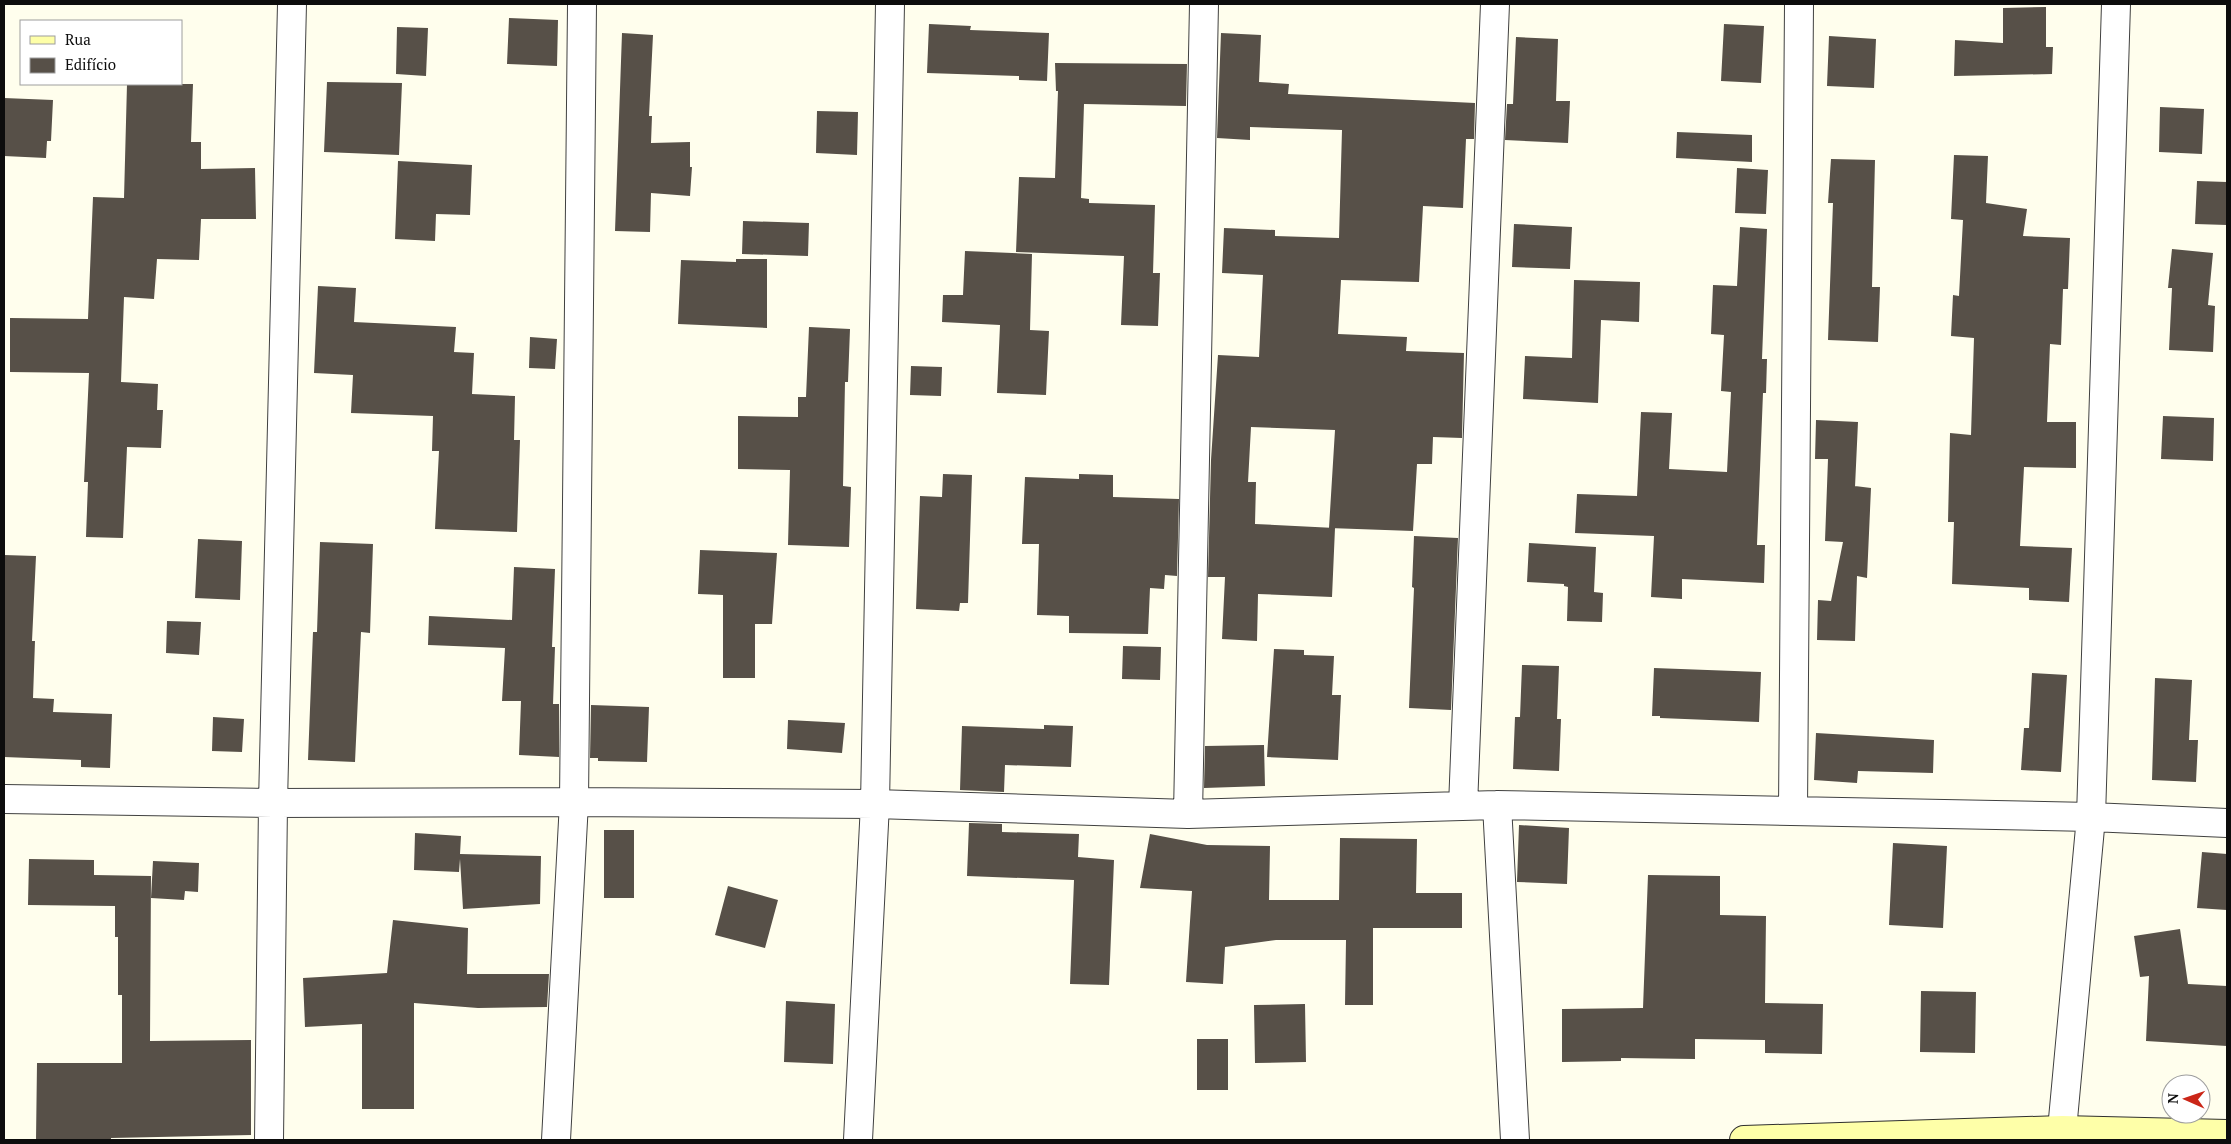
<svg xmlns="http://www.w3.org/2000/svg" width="2231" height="1144" font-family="'PT Serif',serif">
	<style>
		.building { fill: #575048 }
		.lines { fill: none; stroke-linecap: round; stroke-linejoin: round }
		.minor-casing { stroke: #404040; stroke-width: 30 }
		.secondary-casing { stroke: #2f2f2f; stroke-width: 30 }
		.minor { stroke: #fff; stroke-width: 28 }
		.secondary { stroke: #feffa8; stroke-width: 28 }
	</style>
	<rect width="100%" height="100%" fill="#fffeed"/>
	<path class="building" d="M 2046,7 L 2046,47 L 2053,47 L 2052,74 L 1954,76 L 1955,40 L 2003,43 L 2003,8 Z
		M 509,18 L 558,20 L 557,66 L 507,64 Z
		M 929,24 L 971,26 L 970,30 L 1049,33 L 1047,81 L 1019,80 L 1019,76 L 927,73 Z
		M 1724,24 L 1764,26 L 1761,83 L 1721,81 Z
		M 397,27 L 428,28 L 426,76 L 396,74 Z
		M 622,33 L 653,35 L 649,116 L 652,116 L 651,143 L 690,142 L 690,167 L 692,167 L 690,196 L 651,193 L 650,232 L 615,231 Z
		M 1221,33 L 1261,35 L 1259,82 L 1289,84 L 1288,94 L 1475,103 L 1474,139 L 1466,139 L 1463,208 L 1423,206 L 1419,282 L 1341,280 L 1338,334 L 1407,337 L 1406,351 L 1464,353 L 1462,438 L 1433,437 L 1432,464 L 1417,464 L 1413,531 L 1329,528 L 1335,430 L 1251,427 L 1248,482 L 1256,482 L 1255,524 L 1335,528 L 1332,597 L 1258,594 L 1257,641 L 1222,639 L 1225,577 L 1208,577 L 1211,460 L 1218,355 L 1259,357 L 1263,275 L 1222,273 L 1224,228 L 1275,230 L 1275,236 L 1339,238 L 1342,130 L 1250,127 L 1250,140 L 1217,138 Z
		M 1829,36 L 1876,39 L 1874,88 L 1827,86 Z
		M 1516,37 L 1558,39 L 1556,101 L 1570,101 L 1568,143 L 1505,140 L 1507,104 L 1513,104 Z
		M 1055,63 L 1187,64 L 1186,106 L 1084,104 L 1081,198 L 1089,199 L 1089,203 L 1155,205 L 1153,273 L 1160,273 L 1158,326 L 1121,325 L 1124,256 L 1016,252 L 1019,177 L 1055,178 L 1058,91 L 1056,91 Z
		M 327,82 L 402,83 L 399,155 L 324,152 Z
		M 127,84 L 193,84 L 191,142 L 201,142 L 201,169 L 255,168 L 256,219 L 201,219 L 199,260 L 157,259 L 154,299 L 124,297 L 121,382 L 158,384 L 157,410 L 163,410 L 161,448 L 127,447 L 123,538 L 86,537 L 88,482 L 84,482 L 89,373 L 10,372 L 10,318 L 88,319 L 93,197 L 124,198 Z
		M 4,98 L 53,100 L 51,141 L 47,141 L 46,158 L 4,156 Z
		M 2160,107 L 2204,109 L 2202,154 L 2159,152 Z
		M 817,111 L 858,112 L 857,155 L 816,153 Z
		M 1677,132 L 1752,135 L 1752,162 L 1676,158 Z
		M 1954,155 L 1988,156 L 1986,203 L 2027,209 L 2023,236 L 2070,238 L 2068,289 L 2063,289 L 2061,345 L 2050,344 L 2047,422 L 2076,422 L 2076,468 L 2024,467 L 2020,546 L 2072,548 L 2069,602 L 2029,600 L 2029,588 L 1952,584 L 1954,522 L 1948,522 L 1950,433 L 1971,435 L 1974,338 L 1951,336 L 1953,295 L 1959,296 L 1963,220 L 1951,219 Z
		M 1831,159 L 1875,160 L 1872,287 L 1880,287 L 1878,342 L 1828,340 L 1833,203 L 1828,203 Z
		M 398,161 L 472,165 L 470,215 L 436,214 L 435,241 L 395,239 Z
		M 1737,168 L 1768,170 L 1766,214 L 1735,213 Z
		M 2197,181 L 2227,182 L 2227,225 L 2195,224 Z
		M 743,221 L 809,223 L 808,256 L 742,254 Z
		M 1514,224 L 1572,227 L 1570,269 L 1512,267 Z
		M 1740,227 L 1767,229 L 1762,359 L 1767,359 L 1766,393 L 1763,393 L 1757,545 L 1765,545 L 1764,583 L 1682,579 L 1682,599 L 1651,597 L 1654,536 L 1575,533 L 1577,494 L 1637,496 L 1641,412 L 1672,413 L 1669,469 L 1727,472 L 1731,392 L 1721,391 L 1724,335 L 1711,334 L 1713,285 L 1737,286 Z
		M 2172,249 L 2213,253 L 2208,305 L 2215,306 L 2213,352 L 2169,350 L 2172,288 L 2168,288 Z
		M 965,251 L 1032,254 L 1030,330 L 1049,331 L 1046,395 L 997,393 L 1000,325 L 942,322 L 943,295 L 963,295 Z
		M 736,259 L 767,259 L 767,328 L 678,324 L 681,260 L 736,262 Z
		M 1574,280 L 1640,282 L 1639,322 L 1601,320 L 1598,403 L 1523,399 L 1525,356 L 1572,358 Z
		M 318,286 L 356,288 L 354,322 L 456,327 L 454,352 L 474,353 L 472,394 L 515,396 L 514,440 L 520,440 L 517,532 L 435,529 L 439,451 L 432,451 L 433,416 L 351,413 L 353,375 L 314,373 Z
		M 809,327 L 850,329 L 848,382 L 845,382 L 843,486 L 851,487 L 849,547 L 788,545 L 790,470 L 738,469 L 738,416 L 798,417 L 798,397 L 806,397 Z
		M 530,337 L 557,339 L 555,369 L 529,368 Z
		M 911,366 L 942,367 L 941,396 L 910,395 Z
		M 2163,416 L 2214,418 L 2213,461 L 2161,459 Z
		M 1816,420 L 1858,422 L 1855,487 L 1855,486 L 1871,488 L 1867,578 L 1857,576 L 1855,641 L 1817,640 L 1818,600 L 1831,601 L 1843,542 L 1825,541 L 1828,459 L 1815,459 Z
		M 943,474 L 972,475 L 968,603 L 960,603 L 959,611 L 916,609 L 920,496 L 942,497 Z
		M 1079,474 L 1113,475 L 1113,497 L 1179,499 L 1177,576 L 1165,575 L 1164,589 L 1150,588 L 1148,634 L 1069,633 L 1069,616 L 1037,615 L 1039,544 L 1022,544 L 1025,477 L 1079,479 Z
		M 1414,536 L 1458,538 L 1451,710 L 1409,708 L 1414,588 L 1412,587 Z
		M 198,539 L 242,541 L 240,600 L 195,598 Z
		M 320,542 L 373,544 L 370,633 L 361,632 L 355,762 L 308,760 L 313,632 L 317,632 Z
		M 1529,543 L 1596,547 L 1594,592 L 1603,593 L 1602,622 L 1567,621 L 1568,587 L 1564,586 L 1564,584 L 1527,582 Z
		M 700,550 L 777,553 L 772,624 L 755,624 L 755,678 L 723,678 L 723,595 L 698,594 Z
		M 4,555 L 36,556 L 32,641 L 35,641 L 33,698 L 54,699 L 53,712 L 112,714 L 110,768 L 81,767 L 81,760 L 4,757 Z
		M 514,567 L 555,569 L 552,647 L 555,647 L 553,704 L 559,704 L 559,757 L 519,755 L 521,701 L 502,701 L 505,648 L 428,645 L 429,616 L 512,620 Z
		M 167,621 L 201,622 L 199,655 L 166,653 Z
		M 1123,646 L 1161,647 L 1160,680 L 1122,679 Z
		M 1274,649 L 1304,650 L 1304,655 L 1334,656 L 1332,695 L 1341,695 L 1338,760 L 1267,757 Z
		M 1522,665 L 1559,666 L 1557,719 L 1561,719 L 1559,771 L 1513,769 L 1515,717 L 1520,717 Z
		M 1654,668 L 1761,672 L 1759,722 L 1660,718 L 1660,716 L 1652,716 Z
		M 2032,673 L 2067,675 L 2061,772 L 2021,770 L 2024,728 L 2029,728 Z
		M 2155,678 L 2192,680 L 2189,740 L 2198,740 L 2196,782 L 2152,780 Z
		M 591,705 L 649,707 L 647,762 L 598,761 L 598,758 L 590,758 Z
		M 213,717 L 244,719 L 242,752 L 212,751 Z
		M 788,720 L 845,723 L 842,753 L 787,749 Z
		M 1044,725 L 1073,726 L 1071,767 L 1005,765 L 1004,792 L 960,790 L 962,726 L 1044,729 Z
		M 1816,733 L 1934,740 L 1933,773 L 1858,771 L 1857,783 L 1814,780 Z
		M 1264,745 L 1265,786 L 1204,788 L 1205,746 Z
		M 969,823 L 1002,824 L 1002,832 L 1079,834 L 1078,857 L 1114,860 L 1109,985 L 1070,984 L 1074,880 L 967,876 Z
		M 1519,825 L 1569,828 L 1567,884 L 1517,882 Z
		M 604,830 L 634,830 L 634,898 L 604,898 Z
		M 415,833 L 461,836 L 460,854 L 541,856 L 540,904 L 463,909 L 460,859 L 459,872 L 414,870 Z
		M 1150,834 L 1207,845 L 1270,846 L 1269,900 L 1339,900 L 1340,838 L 1417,839 L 1416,893 L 1462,893 L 1462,928 L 1373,928 L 1373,1005 L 1345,1005 L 1346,940 L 1276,940 L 1225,947 L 1223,984 L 1186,982 L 1192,891 L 1140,888 Z
		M 1893,843 L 1947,846 L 1943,928 L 1889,925 Z
		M 2202,852 L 2227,854 L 2227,910 L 2197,908 Z
		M 29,859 L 94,860 L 94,875 L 151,876 L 150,1041 L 251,1040 L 251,1135 L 111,1138 L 111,1140 L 36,1140 L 37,1063 L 122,1063 L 122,995 L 118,995 L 118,937 L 115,937 L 115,906 L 28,905 Z
		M 153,861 L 199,863 L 198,892 L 185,891 L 184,900 L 151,898 Z
		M 1648,875 L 1720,876 L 1720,915 L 1766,916 L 1765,1003 L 1823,1004 L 1822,1054 L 1765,1053 L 1765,1040 L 1695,1039 L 1695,1059 L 1621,1058 L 1621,1061 L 1562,1062 L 1562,1009 L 1643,1008 Z
		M 728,886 L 778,900 L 765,948 L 715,935 Z
		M 393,920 L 468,928 L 467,974 L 549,974 L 547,1007 L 478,1008 L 414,1003 L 414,1109 L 362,1109 L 362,1024 L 305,1027 L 303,978 L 387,973 Z
		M 2180,929 L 2188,984 L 2227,986 L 2227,1046 L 2146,1041 L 2149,976 L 2140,977 L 2134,936 Z
		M 1921,991 L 1976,992 L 1975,1053 L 1920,1052 Z
		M 786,1001 L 835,1004 L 833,1064 L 784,1062 Z
		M 1305,1004 L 1306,1062 L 1255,1063 L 1254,1005 Z
		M 1197,1039 L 1228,1039 L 1228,1090 L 1197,1090 Z"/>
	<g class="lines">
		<g class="minor-casing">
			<path id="minor" d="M 4,799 L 273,803 L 574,802 L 875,804 L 1188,814 L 1497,805 L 2091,817 L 2227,823
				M 1497,805 L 1515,1140
				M 1463,806 L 1495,4
				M 1793,810 L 1799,4
				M 1188,814 L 1204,4
				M 2062,1130 L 2091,817 L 2116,4
				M 269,1140 L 273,803 L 292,4
				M 556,1140 L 574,802 L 582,4
				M 858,1140 L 875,804 L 890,4"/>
		</g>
		<g class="secondary-casing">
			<path id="secondary" d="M 1744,1140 L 2062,1130 L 2227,1134"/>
		</g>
		<use href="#minor" class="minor"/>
		<use href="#secondary" class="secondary"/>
	</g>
	<rect width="2231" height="1144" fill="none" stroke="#0d0d0d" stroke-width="10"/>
	<rect x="20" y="20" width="162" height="65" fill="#ffffff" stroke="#9e9e9e"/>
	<rect x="30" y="36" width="25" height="8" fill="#feffa8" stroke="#9e9e9e"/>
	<text x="65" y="45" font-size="15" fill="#0d0d0d">Rua</text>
	<rect x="30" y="58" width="25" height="15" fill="#575048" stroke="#9e9e9e"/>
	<text x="65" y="70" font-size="15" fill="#0d0d0d">Edifício</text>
	<g transform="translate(2186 1099) rotate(272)"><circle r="24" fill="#ffffff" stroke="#9e9e9e"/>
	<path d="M0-4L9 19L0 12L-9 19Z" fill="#cb2618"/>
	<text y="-8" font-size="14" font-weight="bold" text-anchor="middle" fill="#0d0d0d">N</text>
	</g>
</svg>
